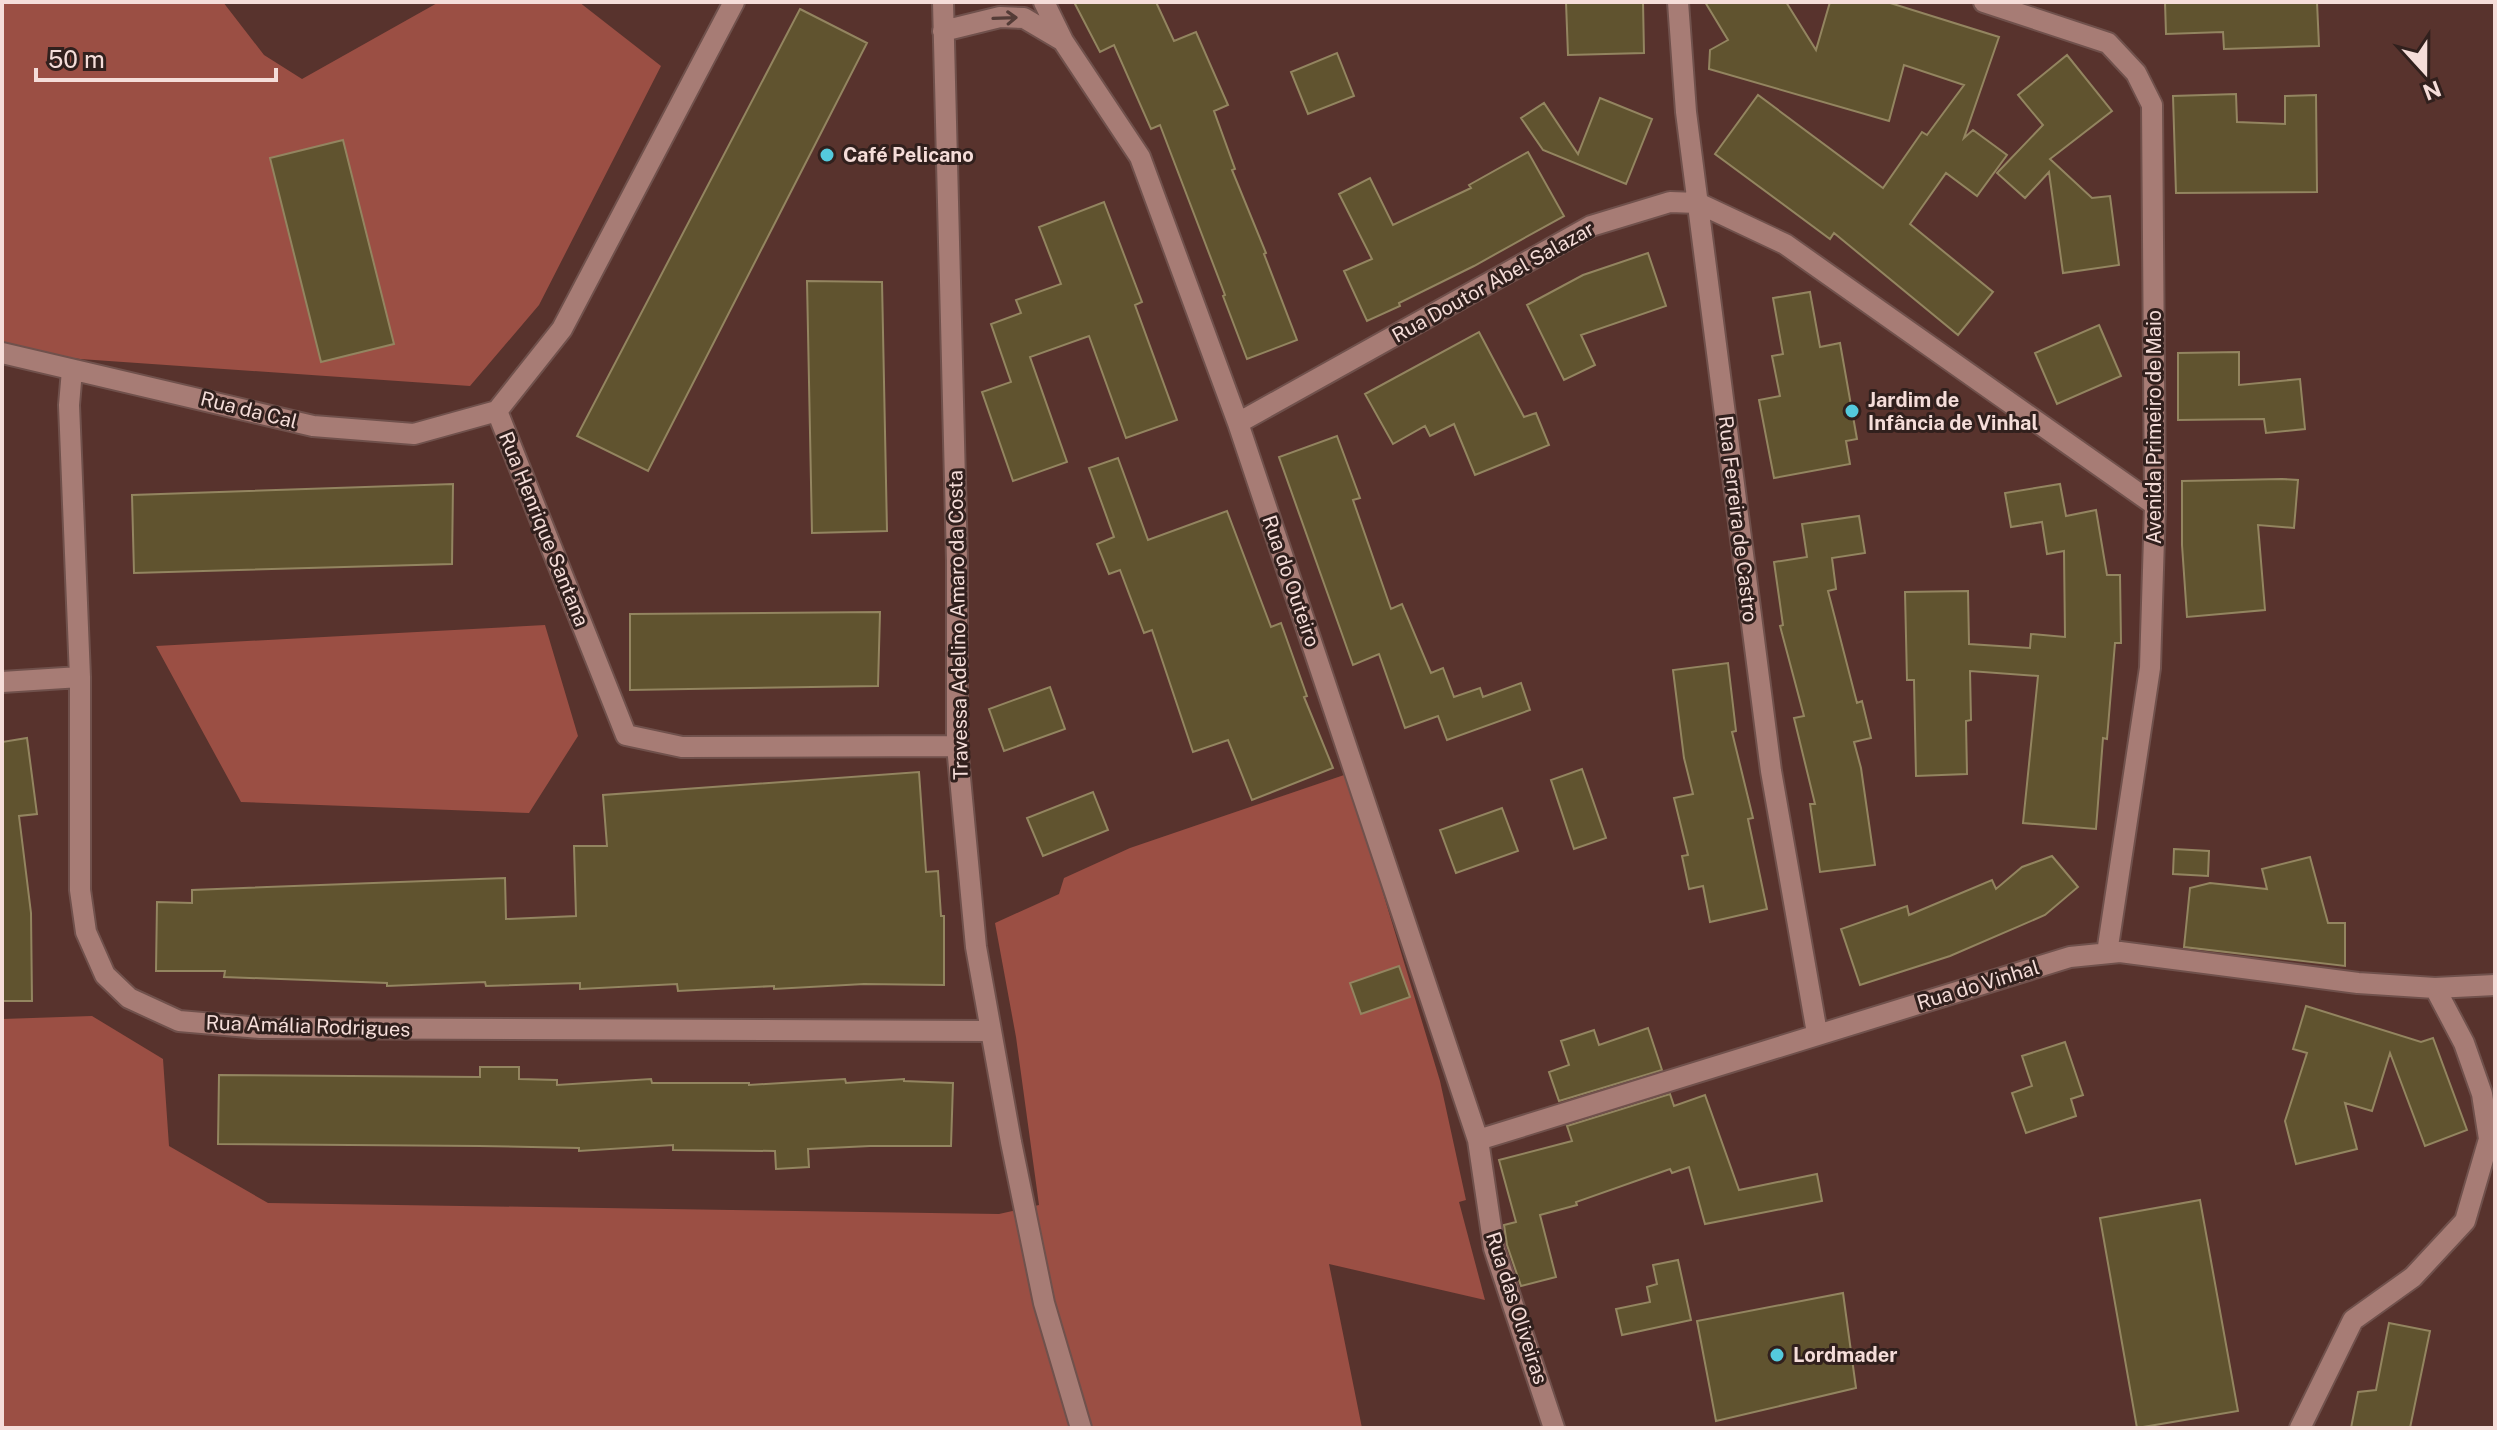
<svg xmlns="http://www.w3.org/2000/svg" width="2497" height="1430" font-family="'Public Sans',sans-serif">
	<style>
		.forest { fill: #9b4f44 }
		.building { fill: #60532f; stroke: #938560; stroke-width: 2 }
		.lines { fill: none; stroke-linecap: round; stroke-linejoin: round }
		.minor-casing { stroke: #70514c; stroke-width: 24 }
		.minor { stroke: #a77c75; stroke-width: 20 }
		.oneway { stroke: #543c37 }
		.poi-dot { fill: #54cadd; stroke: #31201d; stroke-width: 3 }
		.labels { text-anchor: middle; stroke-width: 6; stroke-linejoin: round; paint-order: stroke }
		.poi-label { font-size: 20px; font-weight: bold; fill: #f5ddd9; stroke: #31201d; text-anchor: start }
		.street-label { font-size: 20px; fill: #f5ddd9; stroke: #31201d }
	</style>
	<rect width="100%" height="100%" fill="#58332d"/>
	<path class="forest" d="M 2,2 L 223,2 L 264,55 L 302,79 L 439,2 L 579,2 L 661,66 L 539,305 L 470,386 L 80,359 L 2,348 Z
		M 545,625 L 578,736 L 529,813 L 241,802 L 156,646 Z
		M 1347,774 L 1440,1081 L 1466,1200 L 1459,1202 L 1485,1300 L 1329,1264 L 1362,1428 L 2,1428 L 2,1019 L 92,1016 L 163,1059 L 169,1146 L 268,1203 L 999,1214 L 1039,1205 L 1016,1037 L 995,923 L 1059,894 L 1064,878 L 1130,848 Z"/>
	<path class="building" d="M 1074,2 L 1156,2 L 1174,41 L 1196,32 L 1228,105 L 1214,111 L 1235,169 L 1232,170 L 1266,253 L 1264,254 L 1297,340 L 1247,359 L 1223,296 L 1225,295 L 1160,125 L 1151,129 L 1114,45 L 1100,52 Z
		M 1566,2 L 1643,2 L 1644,53 L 1568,55 Z
		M 1705,2 L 1786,2 L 1816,50 L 1830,2 L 1887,2 L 1999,37 L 1964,138 L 1973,130 L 2007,155 L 1977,196 L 1946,173 L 1910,224 L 1993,292 L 1958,335 L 1834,233 L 1830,239 L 1715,154 L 1758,95 L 1883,188 L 1922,132 L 1927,135 L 1964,85 L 1904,65 L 1889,121 L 1709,69 L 1710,50 L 1728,40 Z
		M 2165,2 L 2317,2 L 2319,46 L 2224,49 L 2223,32 L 2166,34 Z
		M 800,9 L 867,43 L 648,471 L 577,436 Z
		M 1337,53 L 1354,96 L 1308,114 L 1291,72 Z
		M 2067,55 L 2112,111 L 2050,159 L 2092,198 L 2110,196 L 2119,265 L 2063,273 L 2049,172 L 2025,198 L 1997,173 L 2043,125 L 2018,95 Z
		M 2236,94 L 2237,122 L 2285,124 L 2285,96 L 2316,95 L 2317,192 L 2176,193 L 2173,96 Z
		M 1600,98 L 1652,119 L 1626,184 L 1543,150 L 1521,118 L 1544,103 L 1578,154 Z
		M 343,140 L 394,344 L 321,362 L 270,158 Z
		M 1528,152 L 1564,216 L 1474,266 L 1399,303 L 1400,306 L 1367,321 L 1344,271 L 1372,259 L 1339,194 L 1370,178 L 1393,225 L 1471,188 L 1469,185 Z
		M 1104,202 L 1142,302 L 1135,305 L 1177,420 L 1126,438 L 1089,336 L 1030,357 L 1067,462 L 1013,481 L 982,392 L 1011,382 L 991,324 L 1021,313 L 1016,300 L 1061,284 L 1039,227 Z
		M 1648,253 L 1666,306 L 1581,335 L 1595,365 L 1564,380 L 1527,305 L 1583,275 Z
		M 807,281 L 882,282 L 887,531 L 812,533 Z
		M 1810,292 L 1820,347 L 1840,343 L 1857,439 L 1846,441 L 1850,464 L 1774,478 L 1759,400 L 1780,396 L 1772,356 L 1783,354 L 1773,298 Z
		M 2099,325 L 2121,376 L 2057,404 L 2035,353 Z
		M 1479,332 L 1524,417 L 1536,413 L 1549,445 L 1475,475 L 1454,424 L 1430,436 L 1425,426 L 1393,444 L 1365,394 Z
		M 2239,352 L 2239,385 L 2300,379 L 2305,429 L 2266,433 L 2264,419 L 2178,420 L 2178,353 Z
		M 1337,436 L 1360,498 L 1353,500 L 1391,609 L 1402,604 L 1431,673 L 1443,668 L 1454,697 L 1480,688 L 1483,697 L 1521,683 L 1530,710 L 1447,740 L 1438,716 L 1405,728 L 1379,654 L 1353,665 L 1279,457 Z
		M 1118,458 L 1148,540 L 1227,511 L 1271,627 L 1281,623 L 1307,696 L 1304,697 L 1333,768 L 1252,800 L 1228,740 L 1193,752 L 1152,630 L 1144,633 L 1120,570 L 1109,574 L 1097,544 L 1114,537 L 1089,468 Z
		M 2282,479 L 2298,480 L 2294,528 L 2258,525 L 2265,610 L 2187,617 L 2182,545 L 2182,481 Z
		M 453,484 L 452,564 L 134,573 L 132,495 Z
		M 2060,484 L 2066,516 L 2096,510 L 2107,575 L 2120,575 L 2121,643 L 2115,643 L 2107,739 L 2103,738 L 2096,829 L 2023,823 L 2038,676 L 1970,671 L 1971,720 L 1966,721 L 1967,774 L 1916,776 L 1914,680 L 1907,680 L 1905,592 L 1968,591 L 1969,644 L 2030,648 L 2031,634 L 2065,637 L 2064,551 L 2047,554 L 2042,522 L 2011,527 L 2005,493 Z
		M 1859,516 L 1865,553 L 1832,558 L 1836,589 L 1828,591 L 1857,703 L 1862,701 L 1871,738 L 1854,742 L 1861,768 L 1875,865 L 1820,872 L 1810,804 L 1815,804 L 1794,718 L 1804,716 L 1780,626 L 1783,625 L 1774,562 L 1807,557 L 1802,524 Z
		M 880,612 L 878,686 L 630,690 L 630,614 Z
		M 1728,663 L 1736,731 L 1732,732 L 1753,818 L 1748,819 L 1767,909 L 1710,922 L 1703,886 L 1689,889 L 1682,856 L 1688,855 L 1674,798 L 1693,794 L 1684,758 L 1673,670 Z
		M 1050,687 L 1065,729 L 1004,751 L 989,709 Z
		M 27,738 L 37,814 L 19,816 L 31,913 L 32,1001 L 2,1001 L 2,742 Z
		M 1582,769 L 1606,838 L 1574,849 L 1551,780 Z
		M 919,772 L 926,872 L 938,871 L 941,916 L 944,916 L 944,985 L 864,984 L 774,989 L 774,986 L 678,991 L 677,984 L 580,989 L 580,983 L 486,986 L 485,982 L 387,986 L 387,983 L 224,977 L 225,971 L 156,971 L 157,902 L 192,903 L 192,890 L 505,878 L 506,919 L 576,916 L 574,846 L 607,846 L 603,795 Z
		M 1093,792 L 1108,830 L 1043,856 L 1027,818 Z
		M 1502,808 L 1518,851 L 1456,873 L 1440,830 Z
		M 2174,849 L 2209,851 L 2208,876 L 2173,874 Z
		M 2052,856 L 2078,887 L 2045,915 L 1950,956 L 1860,985 L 1841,929 L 1907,906 L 1909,915 L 1992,880 L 1996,889 L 2022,867 Z
		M 2310,857 L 2328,923 L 2345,923 L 2345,966 L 2184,947 L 2190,888 L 2210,883 L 2267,889 L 2262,869 Z
		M 1399,966 L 1410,997 L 1361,1014 L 1350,983 Z
		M 2306,1006 L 2421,1042 L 2433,1038 L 2467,1130 L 2425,1146 L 2390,1053 L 2372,1111 L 2345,1103 L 2357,1149 L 2296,1164 L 2285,1121 L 2307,1053 L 2293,1049 Z
		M 1648,1028 L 1662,1070 L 1559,1101 L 1549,1072 L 1569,1065 L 1561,1041 L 1594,1030 L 1599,1045 Z
		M 2065,1042 L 2083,1095 L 2071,1099 L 2076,1116 L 2026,1133 L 2012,1093 L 2032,1086 L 2022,1056 Z
		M 480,1067 L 519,1067 L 519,1079 L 557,1080 L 557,1085 L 651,1079 L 652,1083 L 749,1083 L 749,1085 L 845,1079 L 846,1083 L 904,1079 L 904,1081 L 953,1083 L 951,1146 L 870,1146 L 808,1149 L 809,1167 L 776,1169 L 775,1151 L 673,1150 L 673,1145 L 579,1151 L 579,1148 L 479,1146 L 218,1144 L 219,1075 L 480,1077 Z
		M 1670,1094 L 1674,1106 L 1705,1095 L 1739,1190 L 1817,1174 L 1822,1201 L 1705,1224 L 1689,1167 L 1672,1173 L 1670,1169 L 1576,1202 L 1577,1205 L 1540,1215 L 1556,1277 L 1521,1286 L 1507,1245 L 1504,1225 L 1516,1222 L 1499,1160 L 1572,1141 L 1567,1126 Z
		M 2200,1200 L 2238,1411 L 2137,1428 L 2100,1218 Z
		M 1678,1260 L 1691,1320 L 1622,1335 L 1616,1309 L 1650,1302 L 1647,1287 L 1657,1284 L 1653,1265 Z
		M 1843,1293 L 1856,1388 L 1716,1421 L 1697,1321 Z
		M 2389,1323 L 2430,1331 L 2410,1428 L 2351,1428 L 2358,1392 L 2376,1390 Z"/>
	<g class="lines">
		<g class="minor-casing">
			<path id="minor" d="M 734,2 L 562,329 L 497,411 L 626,735 L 682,747 L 957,746
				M 943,2 L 957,561 L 957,746 L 976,947 L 1011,1142 L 1044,1303 L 1081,1428
				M 1044,2 L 1063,41 L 1140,157 L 1238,423 L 1478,1140 L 1494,1248 L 1554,1428
				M 1678,2 L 1686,112 L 1771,771 L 1817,1033
				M 1984,2 L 2108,43 L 2136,73 L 2152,105 L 2155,505 L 2150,668 L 2107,953
				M 943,31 L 1000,17 L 1024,18 L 1063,41
				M 2,353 L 313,426 L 414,434 L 497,411
				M 72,370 L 69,405 L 80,677 L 80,890 L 86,932 L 105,975 L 129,998 L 179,1021 L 260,1028 L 991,1031
				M 1238,423 L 1591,226 L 1670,202 L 1698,203 L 1785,244 L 2155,505
				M 2,682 L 80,677
				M 1478,1140 L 2070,957 L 2120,952 L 2358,983 L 2435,988 L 2495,985
				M 2300,1428 L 2353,1320 L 2413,1277 L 2465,1221 L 2489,1139 L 2482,1094 L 2464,1043 L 2435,988"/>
		</g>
		<use href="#minor" class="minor"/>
	</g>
	<defs><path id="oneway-shaft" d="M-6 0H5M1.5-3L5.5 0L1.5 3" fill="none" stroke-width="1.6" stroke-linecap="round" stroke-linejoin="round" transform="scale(2)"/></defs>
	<use class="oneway" href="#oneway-shaft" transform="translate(1005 18) rotate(-2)"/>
	<g class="poi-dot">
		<circle cx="827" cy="155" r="8"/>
		<circle cx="1852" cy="411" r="8"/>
		<circle cx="1777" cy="1355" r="8"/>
	</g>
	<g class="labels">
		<g class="poi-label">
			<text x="843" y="162">Café Pelicano</text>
			<text x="1868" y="407">Jardim de<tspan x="1868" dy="23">Infância de Vinhal</tspan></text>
			<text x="1793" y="1362">Lordmader</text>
		</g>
		<g class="street-label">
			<text transform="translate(1493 282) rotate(-29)" y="7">Rua Doutor Abel Salazar</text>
			<text transform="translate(249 410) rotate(14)" y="7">Rua da Cal</text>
			<text transform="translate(2154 427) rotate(-90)" y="7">Avenida Primeiro de Maio</text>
			<text transform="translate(1738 519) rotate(83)" y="7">Rua Ferreira de Castro</text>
			<text transform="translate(544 529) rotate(68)" y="7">Rua Henrique Santana</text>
			<text transform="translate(1291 581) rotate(71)" y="7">Rua do Outeiro</text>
			<text transform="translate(958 625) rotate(-91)" y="7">Travessa Adelino Amaro da Costa</text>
			<text transform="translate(1978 985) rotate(-17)" y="7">Rua do Vinhal</text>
			<text transform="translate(308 1026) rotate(2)" y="7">Rua Amália Rodrigues</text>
			<text transform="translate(1517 1308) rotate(72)" y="7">Rua das Oliveiras</text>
		</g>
	</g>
	<rect width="2497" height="1430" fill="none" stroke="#f5ddd9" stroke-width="8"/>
	<g transform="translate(2425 72) rotate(159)" stroke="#31201d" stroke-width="6" paint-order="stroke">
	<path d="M0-6L14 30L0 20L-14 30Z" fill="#f5ddd9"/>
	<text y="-12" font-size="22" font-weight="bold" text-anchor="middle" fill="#f5ddd9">N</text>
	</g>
	<path d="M36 68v12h240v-12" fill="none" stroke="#f5ddd9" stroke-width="4"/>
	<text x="48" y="68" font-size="24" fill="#f5ddd9" stroke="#31201d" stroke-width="6" paint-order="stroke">50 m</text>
</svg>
